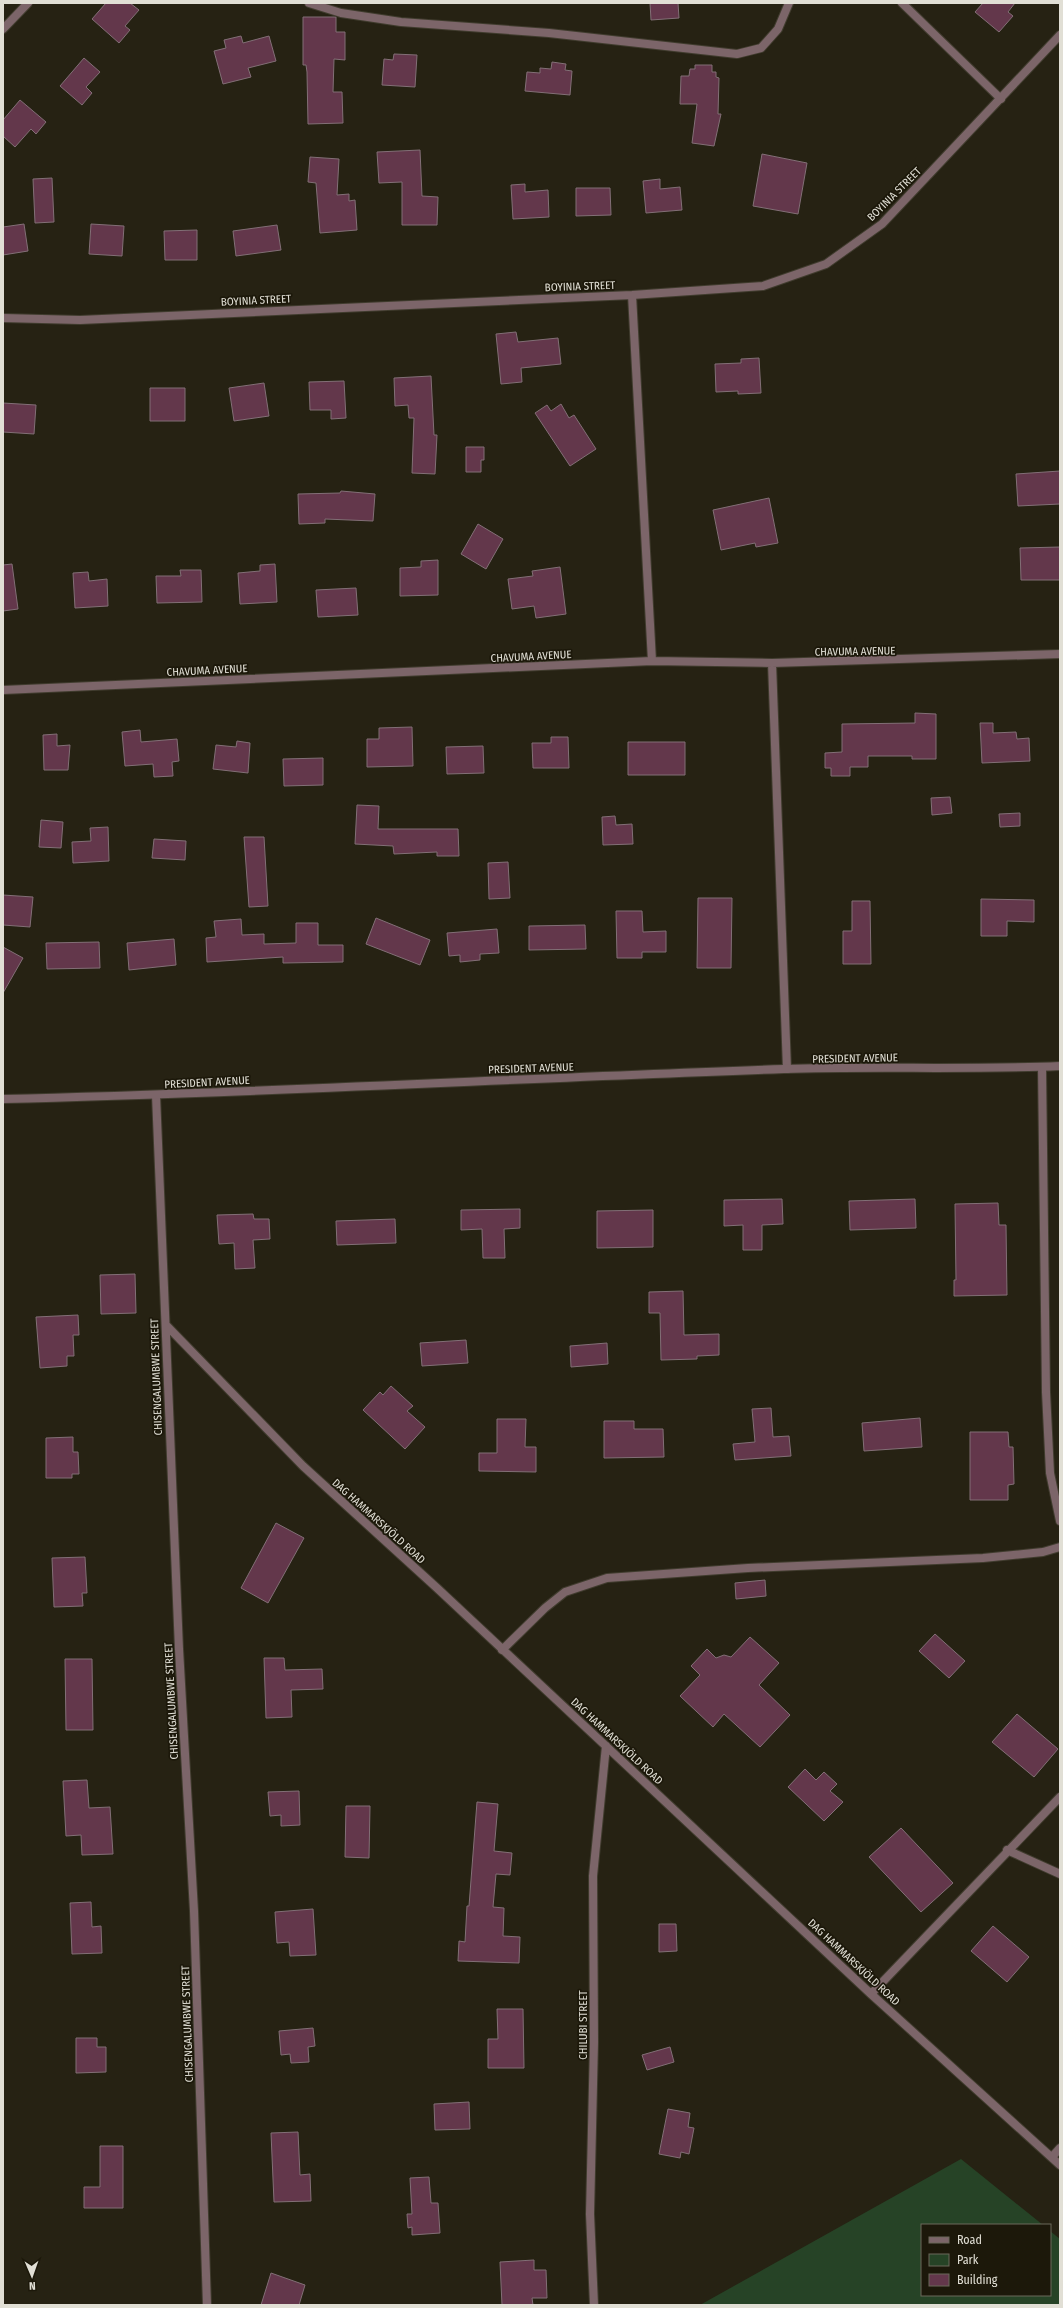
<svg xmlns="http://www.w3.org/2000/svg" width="1063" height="2308" font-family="'Fira Sans Condensed',sans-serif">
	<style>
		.green { fill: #264326 }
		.building { fill: #63374b; stroke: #826f76 }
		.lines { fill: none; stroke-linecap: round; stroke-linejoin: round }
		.minor-casing { stroke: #403c2e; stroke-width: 10 }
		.tertiary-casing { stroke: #403c2e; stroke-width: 10 }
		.minor { stroke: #7c6569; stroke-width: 8 }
		.tertiary { stroke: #7c6569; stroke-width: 8 }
		.labels { text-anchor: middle; stroke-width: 3.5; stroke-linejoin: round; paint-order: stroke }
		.street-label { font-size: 11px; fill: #e1dfd5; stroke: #1c180a }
	</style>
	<rect width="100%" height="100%" fill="#262213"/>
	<path class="green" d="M 961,2159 L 1043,2225 L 922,2225 L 922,2295 L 1050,2295 L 1050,2231 L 1060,2239 L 1060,2305 L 700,2305 Z"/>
	<path class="building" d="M 106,3 L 130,3 L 139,10 L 125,26 L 130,30 L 119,43 L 92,19 Z
		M 650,3 L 678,3 L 679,18 L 651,20 Z
		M 983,3 L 1015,3 L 1008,12 L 1013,16 L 999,32 L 975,12 Z
		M 303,17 L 336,17 L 336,32 L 345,32 L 345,60 L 334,59 L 333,92 L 342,92 L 343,123 L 308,124 L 307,72 L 306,65 L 303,65 Z
		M 241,36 L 243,43 L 269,36 L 276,61 L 248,68 L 251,77 L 223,84 L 214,51 L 226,48 L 224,40 Z
		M 394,54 L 417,55 L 415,87 L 382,85 L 384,59 L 393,60 Z
		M 84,58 L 100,72 L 86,87 L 92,93 L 82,105 L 60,86 Z
		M 552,62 L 566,64 L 565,70 L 572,71 L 570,95 L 525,91 L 527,72 L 540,73 L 540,68 L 551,69 Z
		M 695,65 L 712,65 L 712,72 L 716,72 L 716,77 L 719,78 L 718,114 L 721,114 L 714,146 L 692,143 L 697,104 L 680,104 L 681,76 L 689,76 L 690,69 L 695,69 Z
		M 20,100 L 46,122 L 36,134 L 31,129 L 15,147 L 3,136 L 3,120 Z
		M 420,150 L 422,196 L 438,197 L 437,225 L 402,225 L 402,182 L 379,183 L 377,152 Z
		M 762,154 L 807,163 L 798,214 L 753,206 Z
		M 310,157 L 339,159 L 337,195 L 349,194 L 349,201 L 355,200 L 357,230 L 320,233 L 316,183 L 308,182 Z
		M 52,178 L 54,222 L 35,223 L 33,179 Z
		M 660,179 L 660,189 L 680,187 L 682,210 L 646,213 L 643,181 Z
		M 525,184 L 525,192 L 548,190 L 549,217 L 513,219 L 511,185 Z
		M 576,188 L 610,188 L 611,215 L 576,216 Z
		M 24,224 L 28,251 L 3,255 L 3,227 Z
		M 91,224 L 124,226 L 122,256 L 89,254 Z
		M 277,225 L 281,250 L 236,256 L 233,231 Z
		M 197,230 L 197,260 L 165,260 L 164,231 Z
		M 516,332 L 518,342 L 558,338 L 561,364 L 521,368 L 522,382 L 501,384 L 496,334 Z
		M 759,358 L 761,393 L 738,394 L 738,391 L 716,392 L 715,364 L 741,363 L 741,359 Z
		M 431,376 L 434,435 L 437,435 L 435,474 L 412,473 L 414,418 L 409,418 L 408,405 L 395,406 L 394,378 Z
		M 344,381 L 346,418 L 331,419 L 331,410 L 310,410 L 309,382 Z
		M 264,383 L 269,416 L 234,421 L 229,388 Z
		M 150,388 L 185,388 L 185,421 L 150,421 Z
		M 3,403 L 36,405 L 34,434 L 3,432 Z
		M 561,404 L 569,418 L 574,415 L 596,449 L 570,466 L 535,413 L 547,405 L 551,411 Z
		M 466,447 L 484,447 L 484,460 L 481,460 L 481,472 L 466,472 Z
		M 1060,471 L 1060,504 L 1018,506 L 1016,474 Z
		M 341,491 L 375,494 L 373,521 L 325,519 L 325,523 L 299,524 L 298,494 L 340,493 Z
		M 769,498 L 778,543 L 756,547 L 755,543 L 721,550 L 713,510 Z
		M 478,524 L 503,539 L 486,569 L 461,554 Z
		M 1060,547 L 1060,580 L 1021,580 L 1020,548 Z
		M 438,560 L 438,595 L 400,596 L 400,568 L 421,567 L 421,561 Z
		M 12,564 L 18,609 L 3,611 L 3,565 Z
		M 275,564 L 277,602 L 240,604 L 238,573 L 260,571 L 260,565 Z
		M 560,567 L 566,614 L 536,618 L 534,606 L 512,609 L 508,579 L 533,576 L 532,571 Z
		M 180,570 L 201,570 L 202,602 L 157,603 L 156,576 L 181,576 Z
		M 88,572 L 89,581 L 107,579 L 108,606 L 75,608 L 73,573 Z
		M 356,588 L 358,615 L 318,617 L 316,590 Z
		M 915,713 L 936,714 L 936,759 L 912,759 L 912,756 L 868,756 L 868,767 L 850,767 L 850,776 L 831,776 L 831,768 L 825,768 L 825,753 L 842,752 L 842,724 L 915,723 Z
		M 980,723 L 993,723 L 993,733 L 1016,732 L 1017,739 L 1029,738 L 1030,761 L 982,763 Z
		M 412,727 L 413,766 L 367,767 L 367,739 L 379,739 L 379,728 Z
		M 140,730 L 141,742 L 177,739 L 179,761 L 172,762 L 173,776 L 154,777 L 153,764 L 125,766 L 122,732 Z
		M 57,734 L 57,746 L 70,745 L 68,770 L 44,770 L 43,735 Z
		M 551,737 L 568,737 L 569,768 L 533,768 L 532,743 L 551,743 Z
		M 237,741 L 250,743 L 248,773 L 213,769 L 216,745 L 236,747 Z
		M 628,742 L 685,742 L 685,775 L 628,775 Z
		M 483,746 L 484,773 L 447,774 L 446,747 Z
		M 323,758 L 323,785 L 284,786 L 283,759 Z
		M 950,797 L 952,813 L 932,815 L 931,798 Z
		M 357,805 L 379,806 L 378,829 L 458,829 L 459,856 L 437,856 L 437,852 L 394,854 L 393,846 L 355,844 Z
		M 1020,813 L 1020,826 L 1000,827 L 999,814 Z
		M 615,816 L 616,825 L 632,824 L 633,844 L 603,845 L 602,817 Z
		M 41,820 L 63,822 L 61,848 L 39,847 Z
		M 108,827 L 109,861 L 73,863 L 72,842 L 91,841 L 90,828 Z
		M 244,837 L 264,837 L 268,906 L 249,907 Z
		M 154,839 L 186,841 L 185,860 L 152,858 Z
		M 508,862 L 510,898 L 489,899 L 488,863 Z
		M 3,895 L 33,897 L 30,927 L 3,925 Z
		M 698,898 L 732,898 L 731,968 L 697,968 Z
		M 981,899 L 1034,900 L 1034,922 L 1007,921 L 1007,936 L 981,936 Z
		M 852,901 L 870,901 L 871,964 L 843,964 L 843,931 L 852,931 Z
		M 616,911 L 642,911 L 643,932 L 666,931 L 666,952 L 642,952 L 642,958 L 617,958 Z
		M 376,918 L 430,940 L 420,965 L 366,944 Z
		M 241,919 L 242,935 L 264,934 L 264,944 L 296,943 L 296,923 L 318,923 L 318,945 L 343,945 L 343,962 L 283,963 L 283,957 L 207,962 L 206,938 L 216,937 L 214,921 Z
		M 585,925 L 586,949 L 529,950 L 529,926 Z
		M 497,929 L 499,953 L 480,954 L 480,960 L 460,962 L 460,955 L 449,956 L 447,933 Z
		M 174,939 L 176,965 L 129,970 L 127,943 Z
		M 99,942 L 100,968 L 47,969 L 46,943 Z
		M 3,947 L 23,958 L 3,993 Z
		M 782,1199 L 783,1224 L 762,1225 L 762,1250 L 743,1250 L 743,1225 L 724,1226 L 724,1200 Z
		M 915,1199 L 916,1228 L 850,1230 L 849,1201 Z
		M 998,1203 L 999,1225 L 1006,1225 L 1007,1295 L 954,1296 L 954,1280 L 956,1280 L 955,1204 Z
		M 520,1209 L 520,1228 L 504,1229 L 505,1258 L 483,1258 L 482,1229 L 461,1230 L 461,1210 Z
		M 653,1210 L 653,1247 L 597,1248 L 597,1211 Z
		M 253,1214 L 254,1219 L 269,1219 L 270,1239 L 253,1240 L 255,1268 L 235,1269 L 234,1243 L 219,1244 L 217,1215 Z
		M 395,1219 L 396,1243 L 337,1245 L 336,1221 Z
		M 135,1274 L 136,1313 L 101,1314 L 100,1275 Z
		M 683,1291 L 684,1335 L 719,1334 L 719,1355 L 697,1356 L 697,1359 L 661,1360 L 660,1313 L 649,1313 L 649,1292 Z
		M 78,1315 L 79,1335 L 73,1335 L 74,1356 L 67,1356 L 67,1366 L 40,1368 L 36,1317 Z
		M 466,1340 L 468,1363 L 422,1366 L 420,1343 Z
		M 607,1343 L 608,1364 L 571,1367 L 570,1346 Z
		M 391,1386 L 413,1406 L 407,1411 L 425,1427 L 405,1449 L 363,1410 L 380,1392 L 383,1395 Z
		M 771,1408 L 773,1437 L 789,1436 L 791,1456 L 735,1460 L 733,1444 L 755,1442 L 752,1409 Z
		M 920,1418 L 922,1447 L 864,1451 L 862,1423 Z
		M 497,1419 L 526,1419 L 525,1447 L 536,1447 L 536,1472 L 479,1471 L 479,1453 L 497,1453 Z
		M 604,1421 L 634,1421 L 634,1429 L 663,1429 L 664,1457 L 604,1458 Z
		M 970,1432 L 1008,1432 L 1009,1447 L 1013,1447 L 1014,1484 L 1008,1485 L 1008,1500 L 970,1500 Z
		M 73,1437 L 73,1452 L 78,1452 L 79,1474 L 72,1474 L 72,1478 L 46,1478 L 46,1438 Z
		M 276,1523 L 304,1538 L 268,1603 L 241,1588 Z
		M 85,1557 L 87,1593 L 82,1593 L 83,1606 L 54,1607 L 52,1558 Z
		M 765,1580 L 766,1596 L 736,1599 L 735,1583 Z
		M 935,1634 L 965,1661 L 949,1678 L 919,1651 Z
		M 750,1637 L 779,1663 L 759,1685 L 790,1715 L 760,1747 L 724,1714 L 713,1727 L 680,1696 L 700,1675 L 691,1666 L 707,1649 L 716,1658 L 724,1655 L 731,1657 Z
		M 264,1658 L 284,1658 L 285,1670 L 322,1669 L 323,1689 L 291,1690 L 292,1717 L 266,1718 Z
		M 65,1659 L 92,1659 L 93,1730 L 66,1730 Z
		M 1017,1714 L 1058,1749 L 1034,1777 L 992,1742 Z
		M 805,1769 L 816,1780 L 824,1772 L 837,1784 L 830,1791 L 843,1802 L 824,1821 L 788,1787 Z
		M 87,1780 L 89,1808 L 110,1807 L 113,1854 L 82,1855 L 81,1835 L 66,1836 L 63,1781 Z
		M 299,1791 L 300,1825 L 281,1826 L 281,1815 L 270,1816 L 268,1792 Z
		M 477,1802 L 498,1804 L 494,1851 L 512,1853 L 510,1875 L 496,1874 L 493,1907 L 504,1908 L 503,1936 L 520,1937 L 519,1963 L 458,1961 L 459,1941 L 465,1942 L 467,1906 L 469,1906 Z
		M 346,1806 L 370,1806 L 369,1858 L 345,1857 Z
		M 901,1828 L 953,1883 L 921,1912 L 869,1857 Z
		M 91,1902 L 92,1927 L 101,1926 L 102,1953 L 72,1954 L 70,1903 Z
		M 313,1909 L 316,1955 L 290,1956 L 289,1942 L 277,1943 L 275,1912 Z
		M 659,1924 L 676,1924 L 677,1951 L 659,1952 Z
		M 993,1926 L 1029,1957 L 1007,1982 L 971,1951 Z
		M 497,2009 L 523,2009 L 524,2068 L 488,2068 L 488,2039 L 498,2039 Z
		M 313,2028 L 315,2046 L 308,2047 L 309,2062 L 291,2063 L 290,2054 L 281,2055 L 279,2031 Z
		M 76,2038 L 97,2038 L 97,2047 L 106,2047 L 106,2072 L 76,2073 Z
		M 670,2047 L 674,2062 L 647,2070 L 642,2055 Z
		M 469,2102 L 470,2129 L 435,2130 L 434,2104 Z
		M 668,2109 L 690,2113 L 688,2127 L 694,2128 L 689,2154 L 681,2152 L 680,2158 L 659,2154 Z
		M 298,2132 L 300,2175 L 310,2174 L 311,2201 L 274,2202 L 271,2133 Z
		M 100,2146 L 123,2146 L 123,2208 L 84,2208 L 84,2187 L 100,2187 Z
		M 429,2177 L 431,2203 L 438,2203 L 440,2233 L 412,2235 L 412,2227 L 408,2228 L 407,2214 L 412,2214 L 410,2178 Z
		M 534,2260 L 534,2270 L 546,2270 L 547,2298 L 532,2298 L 533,2305 L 502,2305 L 500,2262 Z
		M 271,2273 L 305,2285 L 299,2305 L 261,2305 Z"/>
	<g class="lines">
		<g class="minor-casing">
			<path id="minor" d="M 309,3 L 341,13 L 401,22 L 549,33 L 737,54 L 761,48 L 778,29 L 789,3
				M 902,3 L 1001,99
				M 3,29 L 28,3
				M 632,295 L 652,661
				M 3,318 L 80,320 L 632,295 L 763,286 L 826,264 L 882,224 L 1060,35
				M 772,663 L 787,1069
				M 3,690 L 652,661 L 772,663 L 1060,654
				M 1042,1067 L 1046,1392 L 1050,1473 L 1060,1521
				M 156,1095 L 179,1649 L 194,1911 L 207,2305
				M 166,1325 L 303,1466 L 437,1588 L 871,1994 L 1060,2165
				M 502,1650 L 545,1608 L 565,1592 L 607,1578 L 748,1568 L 983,1558 L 1043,1552 L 1060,1547
				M 1007,1850 L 1060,1874
				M 871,1994 L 1060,1797
				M 1052,2157 L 1060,2148
				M 594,2305 L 590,2214 L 594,2042 L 593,1876 L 606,1746"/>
		</g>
		<g class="tertiary-casing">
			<path id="tertiary" d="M 3,1099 C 263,1093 523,1078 784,1069 C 876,1066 968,1070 1060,1066"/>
		</g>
		<use href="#minor" class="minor"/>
		<use href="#tertiary" class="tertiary"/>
	</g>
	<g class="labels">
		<g class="street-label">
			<text transform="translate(894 194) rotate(-45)" y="4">BOYINIA STREET</text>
			<text transform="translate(580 286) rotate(-2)" y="4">BOYINIA STREET</text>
			<text transform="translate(256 300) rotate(-3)" y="4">BOYINIA STREET</text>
			<text transform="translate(855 651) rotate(-1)" y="4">CHAVUMA AVENUE</text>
			<text transform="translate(531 656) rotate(-3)" y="4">CHAVUMA AVENUE</text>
			<text transform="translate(207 670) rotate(-3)" y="4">CHAVUMA AVENUE</text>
			<text transform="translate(855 1058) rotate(-1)" y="4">PRESIDENT AVENUE</text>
			<text transform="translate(531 1068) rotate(-2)" y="4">PRESIDENT AVENUE</text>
			<text transform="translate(207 1082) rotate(-3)" y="4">PRESIDENT AVENUE</text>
			<text transform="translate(156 1377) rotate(-92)" y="4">CHISENGALUMBWE STREET</text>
			<text transform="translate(379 1521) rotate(42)" y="4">DAG HAMMARSKJÖLD ROAD</text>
			<text transform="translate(171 1701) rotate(-93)" y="4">CHISENGALUMBWE STREET</text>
			<text transform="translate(617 1741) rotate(43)" y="4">DAG HAMMARSKJÖLD ROAD</text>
			<text transform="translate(854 1962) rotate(43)" y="4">DAG HAMMARSKJÖLD ROAD</text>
			<text transform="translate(187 2024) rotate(-92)" y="4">CHISENGALUMBWE STREET</text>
			<text transform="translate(583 2025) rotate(-90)" y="4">CHILUBI STREET</text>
		</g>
	</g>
	<rect width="1063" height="2308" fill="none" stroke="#e1dfd5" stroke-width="8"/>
	<rect x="921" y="2224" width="130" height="72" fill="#1c180a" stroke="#6b685b"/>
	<rect x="929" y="2237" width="20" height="6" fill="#7c6569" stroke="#6b685b"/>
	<text x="957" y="2244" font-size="12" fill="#e1dfd5">Road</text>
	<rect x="929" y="2254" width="20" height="12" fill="#264326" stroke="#6b685b"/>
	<text x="957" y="2264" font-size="12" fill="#e1dfd5">Park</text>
	<rect x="929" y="2274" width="20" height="12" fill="#63374b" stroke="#6b685b"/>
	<text x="957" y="2284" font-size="12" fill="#e1dfd5">Building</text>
	<g transform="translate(32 2276) rotate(178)" stroke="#1c180a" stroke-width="3" paint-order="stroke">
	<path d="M0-3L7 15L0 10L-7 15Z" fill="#e1dfd5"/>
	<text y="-6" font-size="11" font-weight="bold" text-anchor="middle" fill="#e1dfd5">N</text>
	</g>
</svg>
